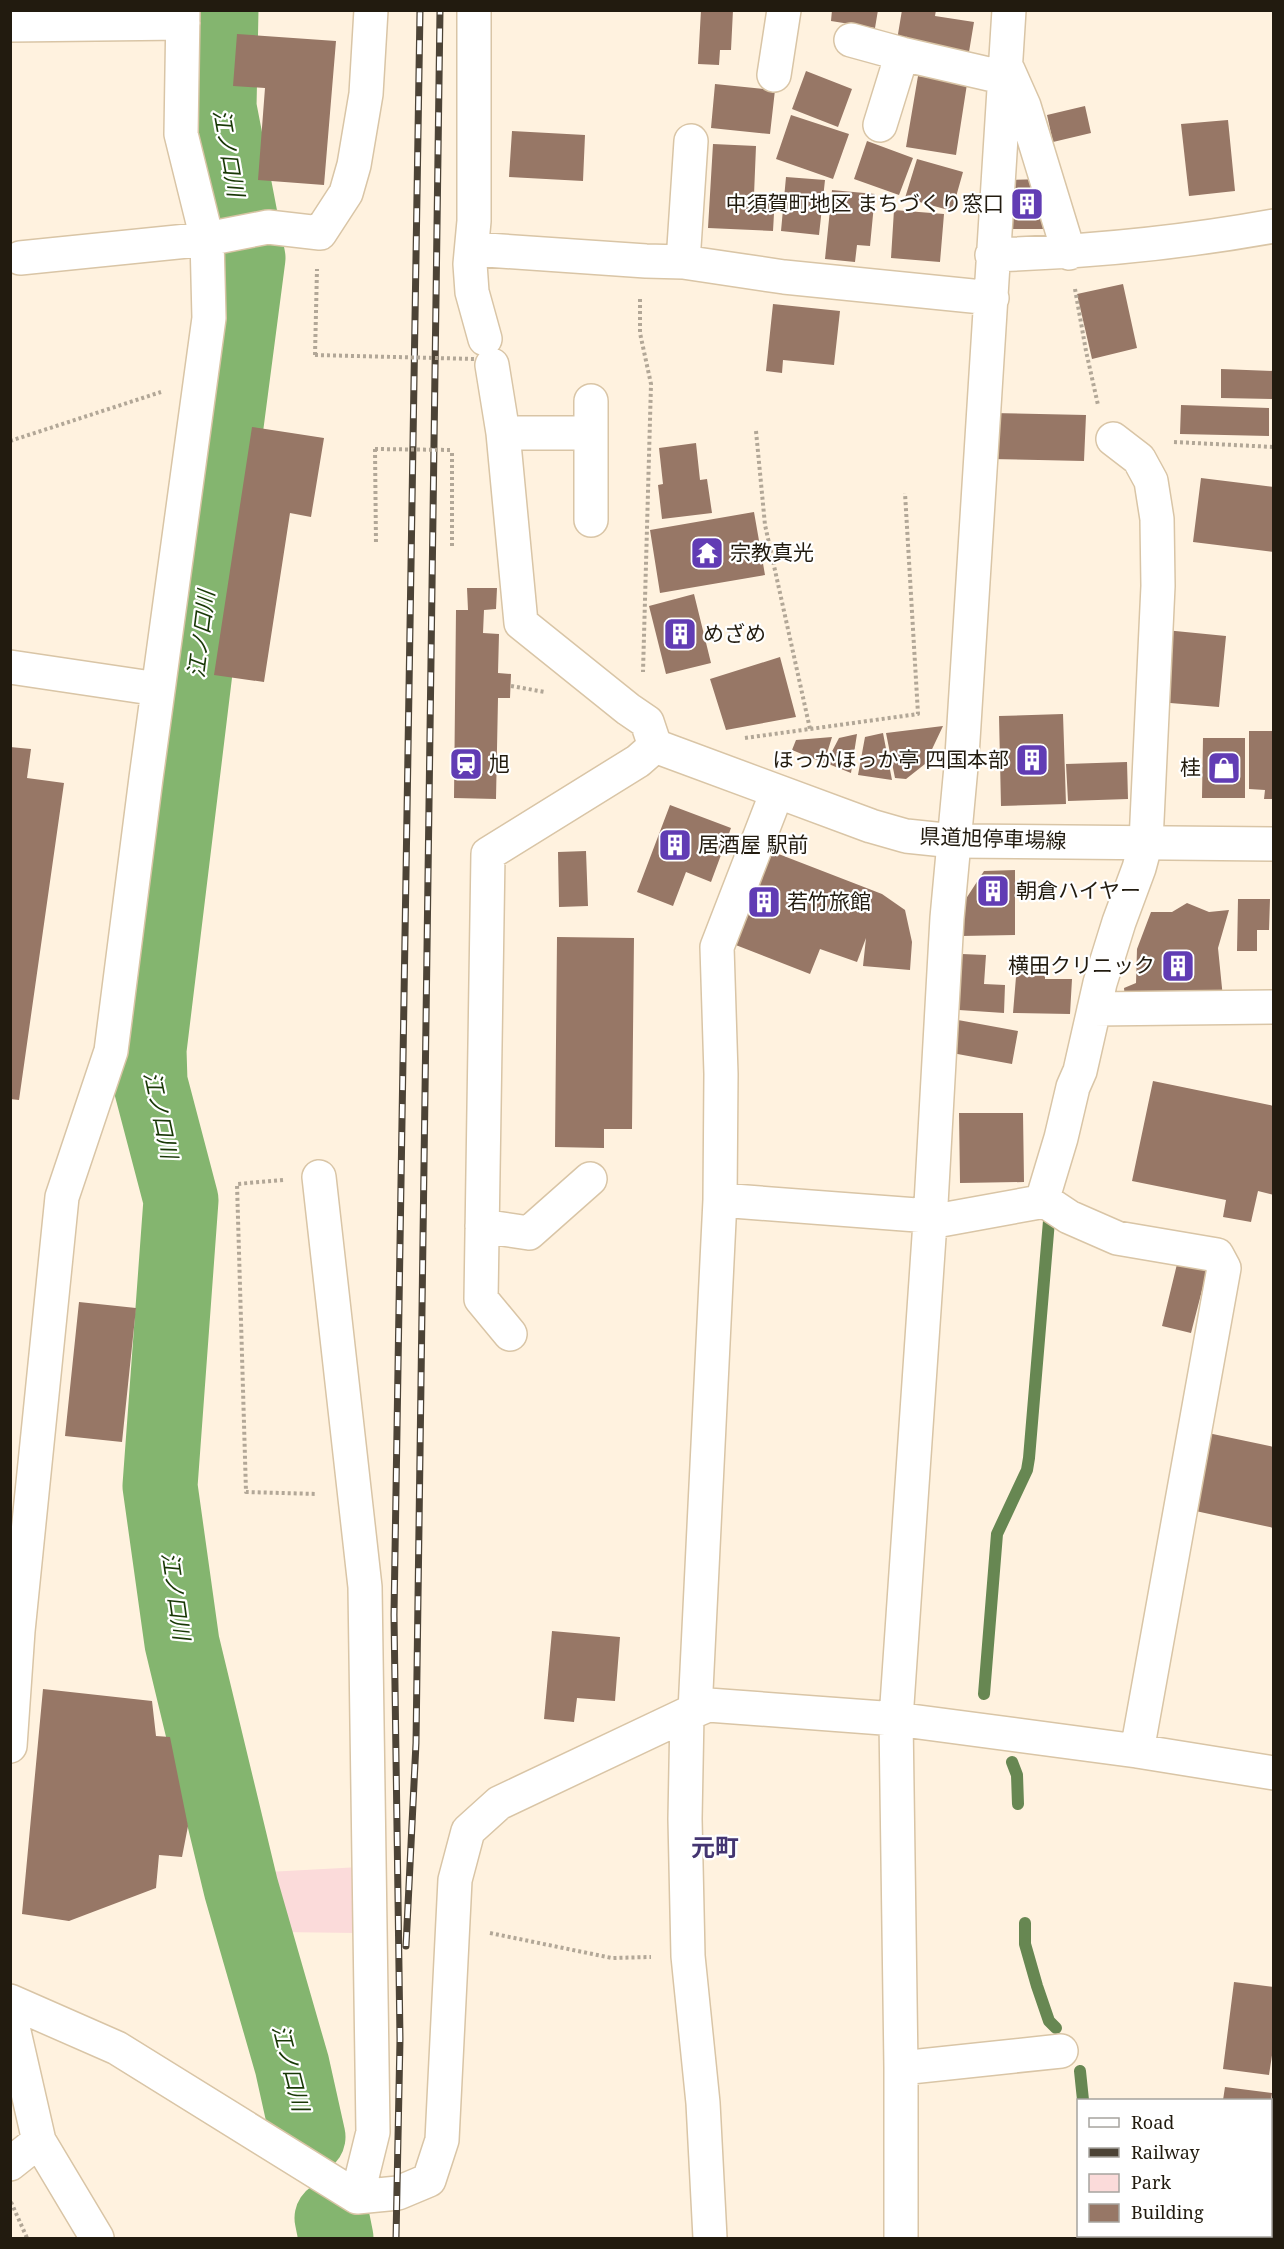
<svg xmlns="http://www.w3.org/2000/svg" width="1284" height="2249" font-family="'Noto Serif','Noto Sans JP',serif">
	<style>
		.green { fill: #fbdbda }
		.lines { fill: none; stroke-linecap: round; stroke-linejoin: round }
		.stream { stroke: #678752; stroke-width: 12 }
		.river { stroke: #84b56f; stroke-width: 75 }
		.building { fill: #977766 }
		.minor-casing { stroke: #d9c5a6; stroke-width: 36 }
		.major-casing { stroke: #d9c5a6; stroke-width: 36 }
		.path { stroke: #b2a797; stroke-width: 4; stroke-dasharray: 3 3; stroke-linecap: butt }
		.minor { stroke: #fff; stroke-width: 33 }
		.major { stroke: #fff; stroke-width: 33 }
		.rail-casing { stroke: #4c4336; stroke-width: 7 }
		.rail { stroke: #fff; stroke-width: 4.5; stroke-dasharray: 14; stroke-linecap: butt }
		.path-bridge { stroke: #b2a797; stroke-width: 4; stroke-dasharray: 3 3; stroke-linecap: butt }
		.labels { text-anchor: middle; stroke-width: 4.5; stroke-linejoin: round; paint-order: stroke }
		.poi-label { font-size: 21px; fill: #221b0f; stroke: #fff; text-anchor: start }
		.street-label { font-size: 21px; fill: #221b0f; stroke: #fff }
		.water-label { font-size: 22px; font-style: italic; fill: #183805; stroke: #fff }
		.quarter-label { font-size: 24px; font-weight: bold; fill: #443571; stroke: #fff }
	</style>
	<rect width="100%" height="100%" fill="#fff2df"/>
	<path class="green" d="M 360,1867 L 358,1933 L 277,1932 L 251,1873 Z"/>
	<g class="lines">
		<path class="stream" d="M 984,1694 L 997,1534 L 1027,1470 L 1029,1458 L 1050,1209
			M 1012,1762 L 1017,1775 L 1018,1804
			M 1025,1923 L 1025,1944 L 1037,1986 L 1049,2021 L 1056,2028
			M 1080,2071 L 1083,2100
			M 1125,2236 L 1125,2238"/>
		<path class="river" d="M 221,10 L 219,107 L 248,258 L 210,548 L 149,1050 L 150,1082 L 181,1200 L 160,1486 L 182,1643 L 241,1888 L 292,2065 L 308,2137
			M 332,2218 L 336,2238"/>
	</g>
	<path class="building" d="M 701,10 L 733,10 L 731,50 L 720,50 L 719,65 L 698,64 Z
		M 832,10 L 878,10 L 875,28 L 831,21 Z
		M 902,10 L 936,10 L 935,16 L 974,22 L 969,52 L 897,40 Z
		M 237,34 L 336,41 L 324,185 L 258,180 L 265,88 L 233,86 Z
		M 806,71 L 852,89 L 838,127 L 792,109 Z
		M 918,76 L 967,84 L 956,155 L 906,147 Z
		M 715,84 L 775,90 L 770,134 L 711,128 Z
		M 1085,106 L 1091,133 L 1053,142 L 1047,115 Z
		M 791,115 L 849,134 L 833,179 L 776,159 Z
		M 1228,120 L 1235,191 L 1189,196 L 1181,124 Z
		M 512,131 L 585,135 L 583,181 L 509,177 Z
		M 867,141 L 913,158 L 899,195 L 854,179 Z
		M 713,144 L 756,146 L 754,195 L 775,196 L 773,231 L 708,228 Z
		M 917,159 L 963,172 L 952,211 L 905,198 Z
		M 786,177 L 825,180 L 819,235 L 781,231 Z
		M 1045,179 L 1045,229 L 1009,229 L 1008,180 Z
		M 832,190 L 875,194 L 870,246 L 857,245 L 855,262 L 825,259 Z
		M 894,210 L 944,214 L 940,262 L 891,258 Z
		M 1123,284 L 1137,348 L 1092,359 L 1077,294 Z
		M 773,304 L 840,311 L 834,365 L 783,360 L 782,373 L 766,371 Z
		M 1221,369 L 1274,371 L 1274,399 L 1221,398 Z
		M 1181,405 L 1269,408 L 1269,436 L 1180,434 Z
		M 992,413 L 1086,415 L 1084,461 L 990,459 Z
		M 252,427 L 324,438 L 311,517 L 290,513 L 264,682 L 214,675 Z
		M 696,443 L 700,480 L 707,479 L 712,513 L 662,519 L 658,485 L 663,484 L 659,448 Z
		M 1201,478 L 1274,487 L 1274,552 L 1193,542 Z
		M 754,512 L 765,575 L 660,593 L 650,530 Z
		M 467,588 L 497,588 L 496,609 L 484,610 L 483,633 L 499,634 L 498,673 L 511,674 L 510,698 L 498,698 L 496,799 L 454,798 L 456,610 L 468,610 Z
		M 694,594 L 711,663 L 666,674 L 649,606 Z
		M 1165,630 L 1226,636 L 1219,707 L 1158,702 Z
		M 780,657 L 796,717 L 726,730 L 710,679 Z
		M 1063,714 L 1066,804 L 1001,806 L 999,716 Z
		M 943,726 L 925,764 L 906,779 L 895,778 L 886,733 Z
		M 1249,731 L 1274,731 L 1274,799 L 1264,799 L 1265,790 L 1249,789 Z
		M 883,733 L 892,780 L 858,775 L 865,737 Z
		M 857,734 L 851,773 L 826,763 L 839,738 Z
		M 832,737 L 824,763 L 792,750 L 796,740 Z
		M 1203,738 L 1245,738 L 1245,798 L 1202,798 Z
		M 10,747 L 31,749 L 27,778 L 64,783 L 19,1100 L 10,1099 Z
		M 1127,762 L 1128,799 L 1068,801 L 1066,764 Z
		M 670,805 L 731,828 L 711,882 L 686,872 L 673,906 L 637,892 Z
		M 763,848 L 882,894 L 905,910 L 912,942 L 910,970 L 863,966 L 866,938 L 857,962 L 820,949 L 810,974 L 728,942 Z
		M 586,851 L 588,906 L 559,907 L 558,852 Z
		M 1015,870 L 1015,935 L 961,936 L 958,911 L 984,871 Z
		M 1238,899 L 1270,899 L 1269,930 L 1257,930 L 1257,951 L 1237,951 Z
		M 1187,903 L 1209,912 L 1229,910 L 1218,948 L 1223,998 L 1125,999 L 1124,988 L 1136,983 L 1137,949 L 1151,912 L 1172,912 Z
		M 557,937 L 634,938 L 632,1129 L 604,1129 L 604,1148 L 555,1147 Z
		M 962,954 L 986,955 L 984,984 L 1005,985 L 1004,1013 L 959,1010 Z
		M 1017,965 L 1045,965 L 1045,979 L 1072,979 L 1070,1014 L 1013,1013 Z
		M 958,1020 L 1018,1031 L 1012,1064 L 952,1053 Z
		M 1153,1081 L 1274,1106 L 1274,1195 L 1258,1191 L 1251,1222 L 1223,1217 L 1226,1200 L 1132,1181 Z
		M 959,1113 L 1023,1113 L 1024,1182 L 960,1183 Z
		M 1178,1260 L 1208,1267 L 1191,1333 L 1162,1326 Z
		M 79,1302 L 136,1308 L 122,1442 L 65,1436 Z
		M 1208,1433 L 1274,1447 L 1274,1528 L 1191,1510 Z
		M 552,1631 L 620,1637 L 615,1701 L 577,1698 L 574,1722 L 544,1719 Z
		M 43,1689 L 152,1701 L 156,1736 L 170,1737 L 188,1826 L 182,1857 L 159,1855 L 156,1888 L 69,1921 L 22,1914 Z
		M 1234,1982 L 1274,1987 L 1274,2042 L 1269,2075 L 1223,2069 Z
		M 1225,2087 L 1272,2093 L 1271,2100 L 1223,2100 Z
		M 1270,2198 L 1274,2199 L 1274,2238 L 1150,2238 L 1150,2236 L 1270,2236 Z"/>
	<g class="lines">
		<g class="minor-casing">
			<path id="minor" d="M 474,10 L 474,221 L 470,264 L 472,292 L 485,339
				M 10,25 L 183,23
				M 851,40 L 902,54 L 1006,78
				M 1008,70 L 1024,106 L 1069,253
				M 774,75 L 784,10
				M 880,125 L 902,54
				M 472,249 L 646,261 L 683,262 L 784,277 L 992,298
				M 992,255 C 1087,252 1180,243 1274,226
				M 20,258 L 207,239 L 268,227 L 320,233 L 346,193 L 354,165 L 366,94 L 371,10
				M 683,262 L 691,141
				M 492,365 L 503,433 L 521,623 L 628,709 L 647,722 L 655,746 L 638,761 L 488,854 L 481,1299 L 510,1334
				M 503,433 L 591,433
				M 591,520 L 591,401
				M 10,667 L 158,689
				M 1094,1009 L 1274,1007
				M 319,1177 L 365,1587 L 373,2132 L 357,2197
				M 720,1200 L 930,1216
				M 1042,1201 L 1061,1138 L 1073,1087 L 1080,1071 L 1100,983 L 1119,922 L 1139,868 L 1146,842 L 1158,586 L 1157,519 L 1151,481 L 1139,459 L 1113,439
				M 930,1222 L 1045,1201 L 1069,1217 L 1117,1238 L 1217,1255 L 1224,1268 L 1137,1751
				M 482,1226 L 529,1233 L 590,1179
				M 695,1711 L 720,1200 L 721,1074 L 717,947 L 777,792
				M 687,1714 L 685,1819 L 688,1956 L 703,2103 L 710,2238
				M 10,1746 L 18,1631 L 62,1197 L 111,1051 L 146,778 L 209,318 L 207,239 L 181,134 L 183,10
				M 10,2001 L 117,2048 L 357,2197 L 398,2193 L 429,2180 L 442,2140 L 455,1880 L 468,1831 L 499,1803 L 687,1714 L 708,1705 L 896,1719 L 1137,1751 L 1274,1773
				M 10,2014 L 39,2141 L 97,2238
				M 901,2068 L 1061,2051
				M 10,2164 L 39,2141
				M 901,2238 L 901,2068 L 896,1719 L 930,1222 L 947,918 L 962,756 L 1009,10"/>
		</g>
		<g class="major-casing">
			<path id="major" d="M 655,746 L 871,826 L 906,836 L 954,841 L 1274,844"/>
		</g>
		<path class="path" d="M 1075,289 L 1086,351 L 1098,405
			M 640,299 L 640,333 L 651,384 L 643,672
			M 315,355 L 317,269
			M 756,431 L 765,525 L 810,729
			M 10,441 L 161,392
			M 1174,442 L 1274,447
			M 375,449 L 376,545
			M 452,546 L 452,450
			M 511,686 L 545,692
			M 745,738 L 918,714 L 905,493
			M 283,1180 L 237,1184 L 246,1492 L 317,1494
			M 490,1933 L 612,1958 L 651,1957
			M 11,2202 L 27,2238"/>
		<use href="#minor" class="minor"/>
		<use href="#major" class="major"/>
		<g class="rail-casing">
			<path id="rail" d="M 406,1946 L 416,1743 L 440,10
				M 396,2238 L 400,2039 L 394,1615 L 420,10"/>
		</g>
		<use href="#rail" class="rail"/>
		<path class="path-bridge" d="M 315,355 L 475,359
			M 375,449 L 452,450"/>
	</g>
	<defs>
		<g id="building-square" transform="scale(1.725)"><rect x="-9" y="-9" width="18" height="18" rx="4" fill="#613cb4" stroke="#fff"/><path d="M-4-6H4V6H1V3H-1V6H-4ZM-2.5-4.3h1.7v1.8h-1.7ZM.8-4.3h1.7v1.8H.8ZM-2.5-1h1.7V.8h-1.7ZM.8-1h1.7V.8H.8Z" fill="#fff"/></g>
		<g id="temple-square" transform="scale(1.725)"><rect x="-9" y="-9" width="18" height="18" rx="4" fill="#613cb4" stroke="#fff"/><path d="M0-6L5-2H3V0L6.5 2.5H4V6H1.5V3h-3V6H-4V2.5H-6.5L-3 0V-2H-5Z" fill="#fff"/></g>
		<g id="station-square" transform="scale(1.725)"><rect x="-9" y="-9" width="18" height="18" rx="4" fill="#613cb4" stroke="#fff"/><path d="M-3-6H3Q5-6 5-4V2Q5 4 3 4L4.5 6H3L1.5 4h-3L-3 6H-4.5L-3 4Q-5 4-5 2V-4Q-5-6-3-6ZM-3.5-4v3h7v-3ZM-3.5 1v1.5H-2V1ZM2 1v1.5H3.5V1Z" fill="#fff"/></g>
		<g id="shop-square" transform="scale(1.725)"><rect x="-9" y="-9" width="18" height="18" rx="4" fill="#613cb4" stroke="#fff"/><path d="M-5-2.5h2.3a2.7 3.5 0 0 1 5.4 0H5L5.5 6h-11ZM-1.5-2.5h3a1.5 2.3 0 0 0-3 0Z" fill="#fff"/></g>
	</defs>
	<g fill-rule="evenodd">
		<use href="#building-square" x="1027" y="204"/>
		<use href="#temple-square" x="707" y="553"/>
		<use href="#building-square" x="680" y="634"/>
		<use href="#building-square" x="1032" y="760"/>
		<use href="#station-square" x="466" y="764"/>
		<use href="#shop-square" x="1224" y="768"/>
		<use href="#building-square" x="675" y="845"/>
		<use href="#building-square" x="993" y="891"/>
		<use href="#building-square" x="764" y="902"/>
		<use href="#building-square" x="1178" y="966"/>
	</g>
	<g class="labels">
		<g class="poi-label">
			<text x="1004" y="211" text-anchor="end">中須賀町地区 まちづくり窓口</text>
			<text x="730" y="560">宗教真光</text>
			<text x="703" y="641">めざめ</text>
			<text x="1009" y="767" text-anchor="end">ほっかほっか亭 四国本部</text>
			<text x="489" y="771">旭</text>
			<text x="1201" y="775" text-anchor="end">桂</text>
			<text x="698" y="852">居酒屋 駅前</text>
			<text x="1016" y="898">朝倉ハイヤー</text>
			<text x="787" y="909">若竹旅館</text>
			<text x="1155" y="973" text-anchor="end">横田クリニック</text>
		</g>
		<g class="street-label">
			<text transform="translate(993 839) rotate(2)" y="7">県道旭停車場線</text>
		</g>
		<g class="water-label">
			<text transform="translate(229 153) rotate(80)" y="8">江ノ口川</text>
			<text transform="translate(201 634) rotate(-83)" y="8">江ノ口川</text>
			<text transform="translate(161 1115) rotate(78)" y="8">江ノ口川</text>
			<text transform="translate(176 1596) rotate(82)" y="8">江ノ口川</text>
			<text transform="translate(291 2068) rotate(76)" y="8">江ノ口川</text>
		</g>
		<g class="quarter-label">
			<text x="715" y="1856">元町</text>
		</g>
	</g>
	<rect width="1284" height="2249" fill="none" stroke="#221b0f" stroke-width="24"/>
	<rect x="1077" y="2099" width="195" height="138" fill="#ffffff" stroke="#a7a49f" stroke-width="1.5"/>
	<rect x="1089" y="2118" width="30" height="9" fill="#ffffff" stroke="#a7a49f" stroke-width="1.5"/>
	<text x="1131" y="2129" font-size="18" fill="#221b0f">Road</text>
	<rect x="1089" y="2148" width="30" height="9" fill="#4c4336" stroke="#a7a49f" stroke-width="1.5"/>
	<text x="1131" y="2159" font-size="18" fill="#221b0f">Railway</text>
	<rect x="1089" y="2174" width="30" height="18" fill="#fbdbda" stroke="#a7a49f" stroke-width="1.5"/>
	<text x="1131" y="2189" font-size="18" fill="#221b0f">Park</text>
	<rect x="1089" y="2204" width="30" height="18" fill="#977766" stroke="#a7a49f" stroke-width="1.5"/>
	<text x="1131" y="2219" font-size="18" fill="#221b0f">Building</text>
</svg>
